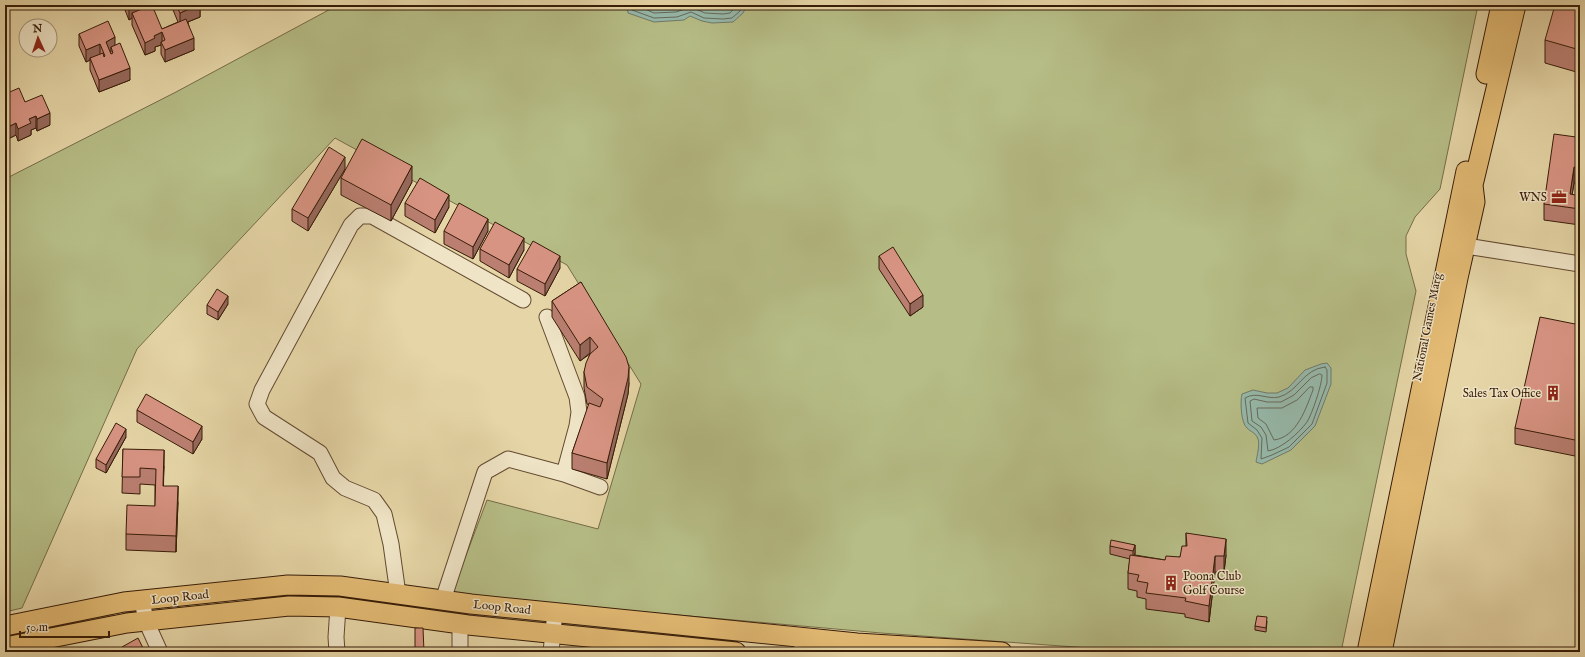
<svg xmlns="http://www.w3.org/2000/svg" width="1585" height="657" font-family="'IM FELL English',serif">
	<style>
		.green { fill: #b6bd86; stroke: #766c47 }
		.water { fill: #96b9ab; stroke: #707a6a }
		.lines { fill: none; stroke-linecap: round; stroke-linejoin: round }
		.shore { stroke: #666a5a; stroke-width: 1 }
		.minor-casing { stroke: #634a30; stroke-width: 17 }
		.major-casing { stroke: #371c08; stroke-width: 21 }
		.minor { stroke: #efe4c6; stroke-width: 15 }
		.major { stroke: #e3bb74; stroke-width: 19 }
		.wall { fill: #ba7f71; stroke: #371c08 }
		.shaded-wall { fill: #97685c; stroke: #371c08 }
		.building { fill: #d89483; stroke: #371c08 }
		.labels { text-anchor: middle; stroke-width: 3; stroke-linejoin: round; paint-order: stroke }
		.poi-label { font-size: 12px; fill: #371c08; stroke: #efe4c6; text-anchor: end }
		.street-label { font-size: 12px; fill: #371c08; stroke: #efe4c6 }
	</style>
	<rect width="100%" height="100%" fill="#e6d6a7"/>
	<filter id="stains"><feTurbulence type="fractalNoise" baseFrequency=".005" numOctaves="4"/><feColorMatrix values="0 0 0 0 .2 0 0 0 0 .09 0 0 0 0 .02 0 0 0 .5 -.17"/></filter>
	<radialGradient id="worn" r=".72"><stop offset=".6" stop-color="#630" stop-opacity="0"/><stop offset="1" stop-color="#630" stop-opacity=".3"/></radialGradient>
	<path class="green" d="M 338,5 L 1478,5 L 1440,189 L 1415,217 L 1406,236 L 1406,254 L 1416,291 L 1341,652 L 1145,652 L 881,633 L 451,595 L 487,500 L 598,529 L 641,384 L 567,265 L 335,138 L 137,349 L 22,608 L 5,612 L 5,179 L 176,92 Z"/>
	<path class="water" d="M 627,5 L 747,5 L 743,13 L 733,22 L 712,23 L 702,21 L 690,16 L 684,20 L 654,22 L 628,13 Z
		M 1327,363 L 1331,368 L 1331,384 L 1315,426 L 1291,450 L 1262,464 L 1256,462 C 1257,456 1260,444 1258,439 C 1256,433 1251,432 1247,428 C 1241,423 1240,402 1242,394 L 1253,390 L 1267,393 L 1277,393 L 1288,388 L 1305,370 L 1321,364 Z"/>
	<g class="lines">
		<path class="shore" d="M 631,5 L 632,10 L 654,18 L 677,17 L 691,12 L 704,18 L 723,19 L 732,18 L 740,11 L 743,5
			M 636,5 L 654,13 L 676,12 L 691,7 L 705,13 L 723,14 L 730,13 L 737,5
			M 1325,367 L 1327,370 L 1327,383 L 1312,424 L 1289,447 L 1272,455 L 1261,459 L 1262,438 L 1257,430 L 1248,423 L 1245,398 C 1257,391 1267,400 1279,397 C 1298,392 1303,369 1325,367 Z
			M 1320,374 L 1322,375 C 1322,385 1312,414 1307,422 C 1299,433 1281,449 1268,451 L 1266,435 L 1261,427 L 1252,421 L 1250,401 L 1254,399 L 1267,402 L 1281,402 L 1294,395 L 1311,378 Z
			M 1310,387 L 1313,387 L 1313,390 C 1306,408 1297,437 1274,440 L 1266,424 L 1258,418 L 1257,408 L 1282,408 L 1297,400 Z"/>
		<g class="minor-casing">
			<path id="minor" d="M 1466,246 L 1580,264
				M 547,317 L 577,397 L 579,412 L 577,426 L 564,474
				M 398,594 L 391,544 L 384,514 L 374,500 L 345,488 L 333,478 L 320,453 L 264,417 L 257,404 L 262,390 L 351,225 L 360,216 L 372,216 L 523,300
				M 142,600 L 146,621 L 160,652
				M 443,600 L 485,472 L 508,459 L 564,474 L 600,487
				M 802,637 L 802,652
				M 337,652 L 336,637 L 338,607
				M 460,652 L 460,624
				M 551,652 L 555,612"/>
		</g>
		<g class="major-casing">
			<path id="major" d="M 1486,74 L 1501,5
				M 5,626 L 124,602 L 288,585 L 340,586 L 471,604 L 857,643 L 1002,652
				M 5,647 L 127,623 L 289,606 L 338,607 L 468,625 L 736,652
				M 1367,652 L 1466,171
				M 1382,652 L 1458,278 L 1475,202 L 1473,185 L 1516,5"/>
		</g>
		<use href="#minor" class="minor"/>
		<use href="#major" class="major"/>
	</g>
	<path class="wall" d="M 123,5 L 147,5 L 147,7 L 162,29 L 178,22 L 171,5 L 200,5 L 200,17 L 188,22 L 194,50 L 165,62 L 161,54 L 161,45 L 155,47 L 155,51 L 145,55 L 132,25 L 132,18 L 129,20 Z
		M 1580,5 L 1580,73 L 1545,63 L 1545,40 Z
		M 79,34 L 115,45 L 130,80 L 99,92 L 90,70 L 90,60 L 86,62 L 79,46 Z
		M 5,94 L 25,102 L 50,125 L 37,131 L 36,128 L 31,130 L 31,135 L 18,141 L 16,135 L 8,139 L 5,132 Z
		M 1580,128 L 1580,184 L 1574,183 L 1572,195 L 1580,196 L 1580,225 L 1544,220 L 1544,204 Z
		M 345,169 L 308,231 L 292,221 L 292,209 Z
		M 341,178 L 412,182 L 391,221 L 341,195 Z
		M 405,203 L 449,207 L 435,233 L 405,216 Z
		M 444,231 L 488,231 L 473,259 L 444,244 Z
		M 480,249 L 524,250 L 509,278 L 480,261 Z
		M 879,256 L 923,307 L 910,316 L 879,269 Z
		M 560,268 L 545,296 L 517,281 L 517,269 Z
		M 581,282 L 629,383 L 628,394 L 607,479 L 572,469 L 572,453 L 589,405 L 587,404 L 584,388 L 584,372 L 590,354 L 580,361 L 552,317 L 552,301 Z
		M 228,304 L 218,320 L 207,314 L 207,305 Z
		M 1580,325 L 1580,457 L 1515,444 L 1515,428 Z
		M 137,410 L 202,439 L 193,454 L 137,422 Z
		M 126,437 L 106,473 L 96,468 L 96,459 Z
		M 123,449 L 164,466 L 163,486 L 178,502 L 176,552 L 126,550 L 126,534 L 155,506 L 155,485 L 140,484 L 140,494 L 122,493 Z
		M 1186,533 L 1226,555 L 1224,572 L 1215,572 L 1209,622 L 1185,617 L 1185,614 L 1146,609 L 1146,599 L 1137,597 L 1137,591 L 1128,589 L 1128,573 L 1130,559 L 1110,554 L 1110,546 L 1135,545 L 1135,555 L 1165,560 L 1180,557 L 1186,546 Z
		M 1267,621 L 1266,632 L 1255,630 L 1255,626 Z
		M 122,647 L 145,652 L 122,652 Z"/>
	<path class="shaded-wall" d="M 134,5 L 147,5 L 147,12 L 132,13 L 132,18 L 129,20 L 129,7 Z
		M 198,5 L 200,5 L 200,17 L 180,25 L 180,13 Z
		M 246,5 L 255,5 L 246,9 Z
		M 162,32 L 162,43 L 161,42 L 161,45 L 155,47 L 155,51 L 145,55 L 145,43 L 154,36 Z
		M 115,37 L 115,50 L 111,47 L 111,52 L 106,54 L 106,42 Z
		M 194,38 L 194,50 L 165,62 L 165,50 Z
		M 100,44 L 100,56 L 90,58 L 90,60 L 86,62 L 86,50 Z
		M 130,68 L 130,80 L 99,92 L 99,80 Z
		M 50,113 L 50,125 L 37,131 L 37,119 Z
		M 36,116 L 36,128 L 31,130 L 31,135 L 18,141 L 18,129 L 29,119 Z
		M 16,123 L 16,135 L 8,139 L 8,127 Z
		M 345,157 L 345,169 L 308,231 L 308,218 Z
		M 412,166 L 412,182 L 391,221 L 391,205 Z
		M 1574,167 L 1574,183 L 1570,208 L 1570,194 Z
		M 449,195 L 449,207 L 435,233 L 435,220 Z
		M 488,219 L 488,231 L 473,259 L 473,247 Z
		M 524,238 L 524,250 L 509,278 L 509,265 Z
		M 560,256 L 560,268 L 545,296 L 545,284 Z
		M 923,295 L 923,307 L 910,316 L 910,304 Z
		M 228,296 L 228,304 L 218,320 L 218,312 Z
		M 590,337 L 590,353 L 580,361 L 580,345 Z
		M 629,367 L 629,383 L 628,394 L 607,479 L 607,463 Z
		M 202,426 L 202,439 L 193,454 L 193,442 Z
		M 126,429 L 126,437 L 106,473 L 106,465 Z
		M 164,450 L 164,466 L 163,502 L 163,486 Z
		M 178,486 L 178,502 L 176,552 L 176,536 Z
		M 1226,539 L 1226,555 L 1224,572 L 1224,556 Z
		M 1135,545 L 1135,553 L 1133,560 L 1133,551 Z
		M 1215,556 L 1215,572 L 1209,622 L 1209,606 Z"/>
	<path class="building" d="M 128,5 L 134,5 L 129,7 Z
		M 152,5 L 162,29 L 186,19 L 194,38 L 165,50 L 161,42 L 165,40 L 162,32 L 154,36 L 155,38 L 145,43 L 132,13 Z
		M 176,5 L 198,5 L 180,13 Z
		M 1555,5 L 1580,5 L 1580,50 L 1545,40 Z
		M 108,21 L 115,37 L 106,42 L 111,54 L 113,53 L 111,47 L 120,43 L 130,68 L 99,80 L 90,58 L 103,53 L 104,57 L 105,56 L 100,44 L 86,50 L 79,34 Z
		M 19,88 L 25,102 L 42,95 L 50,113 L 37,119 L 36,116 L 29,119 L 31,123 L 18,129 L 16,123 L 8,127 L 5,120 L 5,104 L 7,103 L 5,100 L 5,94 Z
		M 1577,128 L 1580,128 L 1580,168 L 1574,167 L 1570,194 L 1580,196 L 1580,209 L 1544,204 L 1554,134 L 1576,137 Z
		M 362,139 L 412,166 L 391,205 L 341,178 Z
		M 329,147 L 345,157 L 308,218 L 292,209 Z
		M 420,178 L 449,195 L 435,220 L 405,203 Z
		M 459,203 L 488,219 L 473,247 L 444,231 Z
		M 495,222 L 524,238 L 509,265 L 480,249 Z
		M 533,241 L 560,256 L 545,284 L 517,269 Z
		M 893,247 L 923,295 L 910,304 L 879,256 Z
		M 581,282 L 626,357 L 629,367 L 628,378 L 607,463 L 572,453 L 589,403 L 600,407 L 603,399 L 587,387 L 584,372 L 586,363 L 590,354 L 598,347 L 590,337 L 580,345 L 552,301 Z
		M 217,289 L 228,296 L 218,312 L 207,305 Z
		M 1540,317 L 1580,325 L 1580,441 L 1515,428 Z
		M 146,394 L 202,426 L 193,442 L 137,410 Z
		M 116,423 L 126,429 L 106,465 L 96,459 Z
		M 123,449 L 164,450 L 163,486 L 178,486 L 176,536 L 126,534 L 127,505 L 155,506 L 156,469 L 140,468 L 140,477 L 122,477 Z
		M 1186,533 L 1226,539 L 1224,556 L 1215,556 L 1209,606 L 1185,601 L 1186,598 L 1146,593 L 1148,583 L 1137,581 L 1139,575 L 1128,573 L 1130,555 L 1165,560 L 1166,556 L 1180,557 L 1182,546 L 1187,546 Z
		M 1111,540 L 1135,545 L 1133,551 L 1110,546 Z
		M 1257,616 L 1267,617 L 1266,628 L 1255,626 Z
		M 415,628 L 423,628 L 424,652 L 415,652 Z
		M 138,638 L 145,652 L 124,652 L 122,647 Z
		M 375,649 L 375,652 L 355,652 L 355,651 Z"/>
	<defs>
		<g id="office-bare" transform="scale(1.2)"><path d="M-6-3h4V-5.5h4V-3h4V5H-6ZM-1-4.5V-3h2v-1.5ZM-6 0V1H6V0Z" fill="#8f2418" stroke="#efe4c6" stroke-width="2.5" paint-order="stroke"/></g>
		<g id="building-bare" transform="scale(1.2)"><path d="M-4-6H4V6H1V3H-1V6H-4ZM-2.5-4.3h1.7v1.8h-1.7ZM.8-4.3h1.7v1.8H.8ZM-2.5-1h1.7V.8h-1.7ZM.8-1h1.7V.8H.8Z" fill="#8f2418" stroke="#efe4c6" stroke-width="2.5" paint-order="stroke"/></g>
	</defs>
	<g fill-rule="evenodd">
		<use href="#office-bare" x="1559" y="197"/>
		<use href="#building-bare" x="1553" y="393"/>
		<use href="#building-bare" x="1171" y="583"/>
	</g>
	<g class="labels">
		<g class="poi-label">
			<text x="1547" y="201">WNS</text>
			<text x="1541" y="397">Sales Tax Office</text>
			<text x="1183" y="580" text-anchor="start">Poona Club<tspan x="1183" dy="14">Golf Course</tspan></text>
		</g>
		<g class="street-label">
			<text transform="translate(1427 327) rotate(-79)" y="4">National Games Marg</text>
			<text transform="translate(180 597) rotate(-6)" y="4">Loop Road</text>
			<text transform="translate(502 607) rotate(6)" y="4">Loop Road</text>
		</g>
	</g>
	<rect width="1585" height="657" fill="none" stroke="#e6d6a7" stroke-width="20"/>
	<rect x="6" y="6" width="1573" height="645" fill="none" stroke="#371c08" stroke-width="2"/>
	<rect x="10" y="10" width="1565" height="637" fill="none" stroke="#371c08"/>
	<g transform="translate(38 38) rotate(357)"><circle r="19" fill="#efe4c6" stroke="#a5947a"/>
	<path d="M0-3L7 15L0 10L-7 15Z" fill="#8f2418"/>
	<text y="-6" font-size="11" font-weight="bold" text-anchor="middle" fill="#371c08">N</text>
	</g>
	<path d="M20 631v6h89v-6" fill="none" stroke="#371c08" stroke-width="2"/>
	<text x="26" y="631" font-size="12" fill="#371c08" stroke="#efe4c6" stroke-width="3" paint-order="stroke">50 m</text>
	<rect width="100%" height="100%" filter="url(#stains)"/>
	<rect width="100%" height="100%" fill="url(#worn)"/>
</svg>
